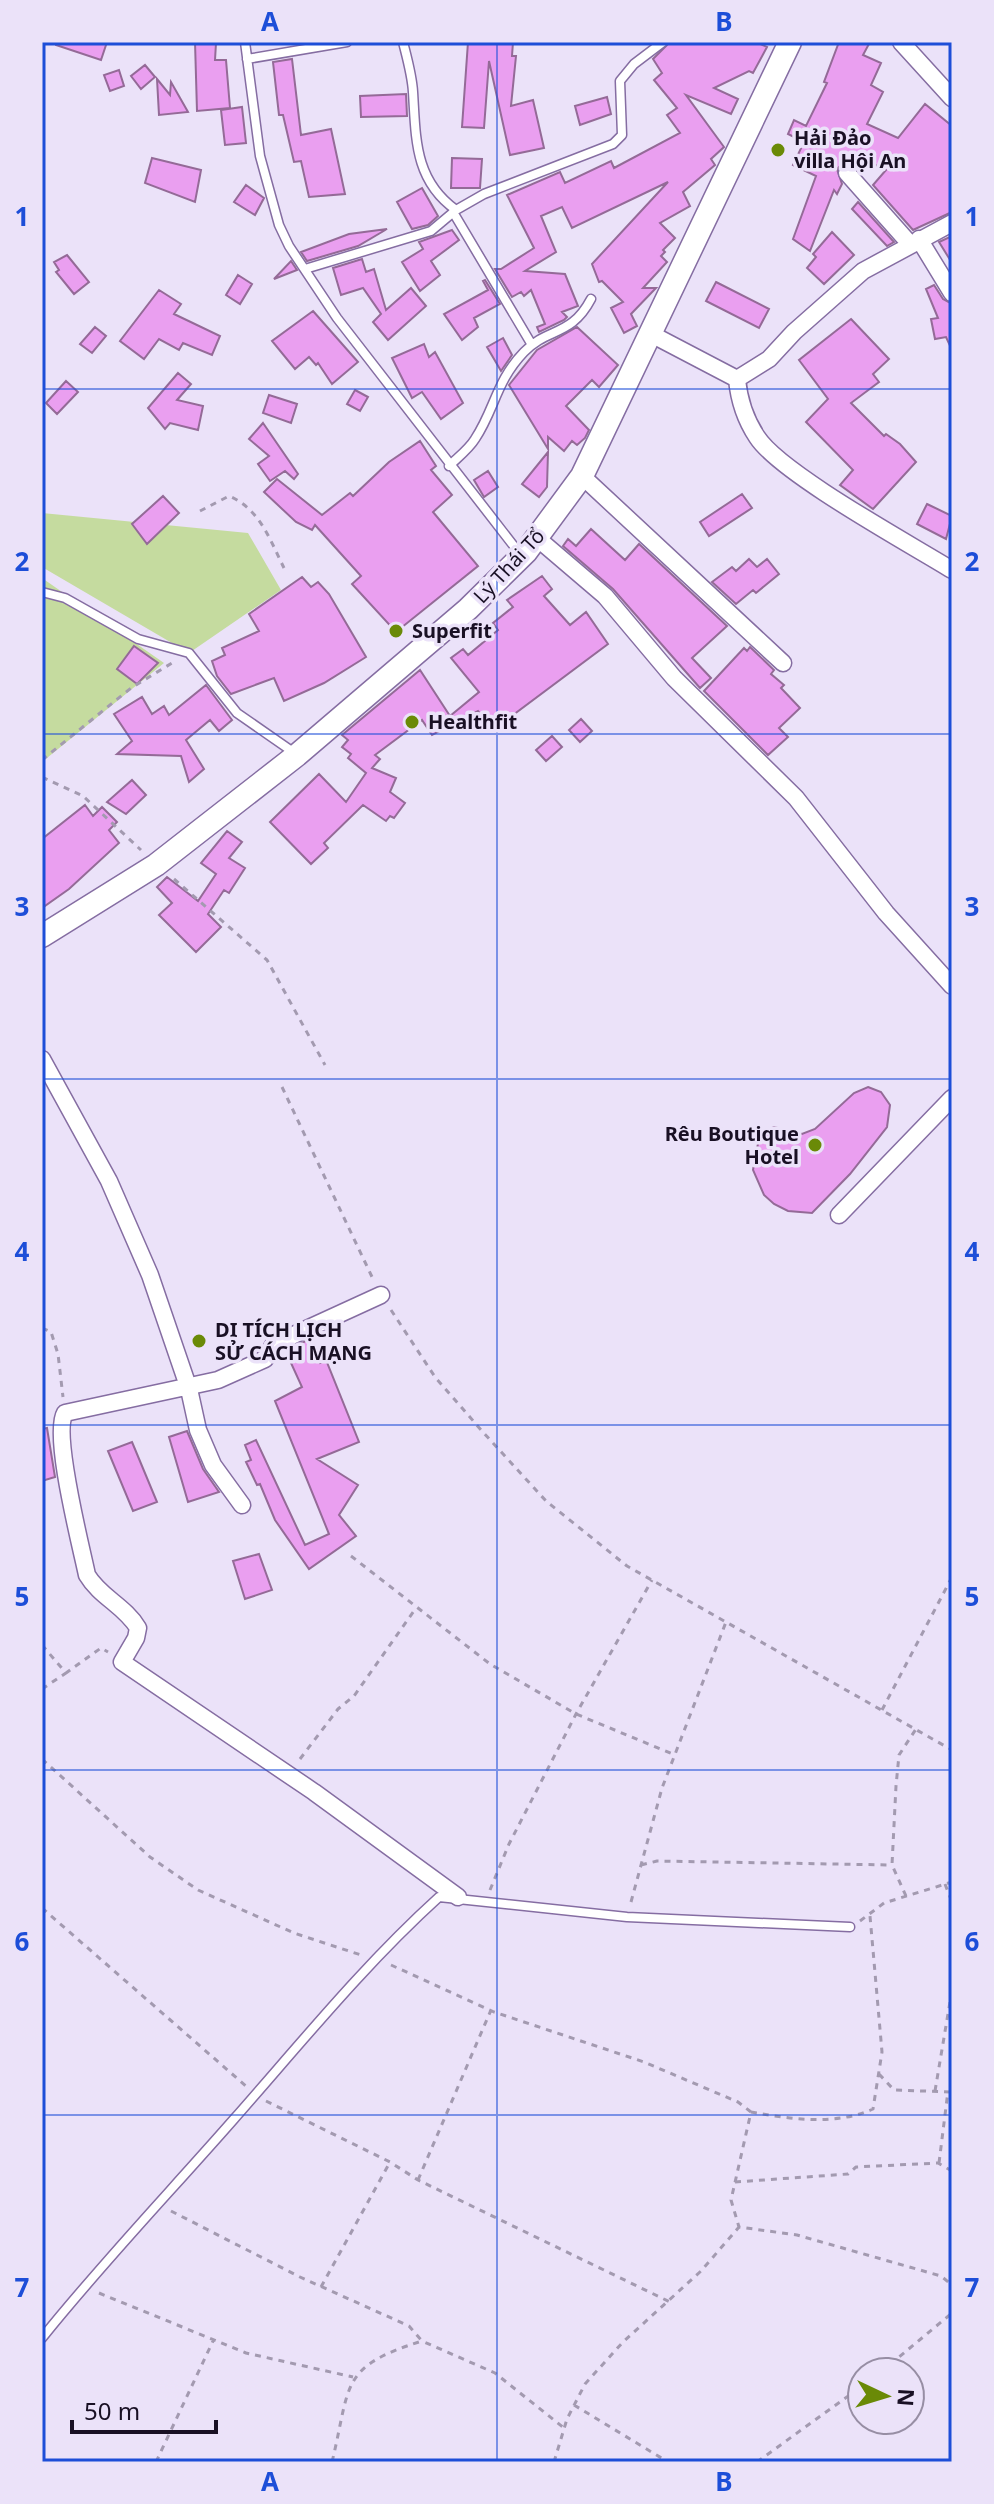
<svg xmlns="http://www.w3.org/2000/svg" width="994" height="2504" font-family="'Noto Sans',sans-serif">
	<style>
		.green { fill: #c5db9f }
		.building { fill: #ea9ff0; stroke: #946a97; stroke-width: 2 }
		.lines { fill: none; stroke-linecap: round; stroke-linejoin: round }
		.lane-casing { stroke: #856da2; stroke-width: 11 }
		.street-casing { stroke: #856da2; stroke-width: 19 }
		.secondary-casing { stroke: #856da2; stroke-width: 25 }
		.path { stroke: #a39ab0; stroke-width: 3; stroke-dasharray: 6 6; stroke-linecap: butt }
		.lane { stroke: #fff; stroke-width: 8 }
		.street { stroke: #fff; stroke-width: 16 }
		.secondary { stroke: #fff; stroke-width: 22 }
		.grid { fill: none; stroke: #1d4ed8; stroke-width: 2; stroke-opacity: 0.55 }
		.poi-dot { fill: #6a8a07; stroke: #ebe2f9; stroke-width: 3 }
		.labels { text-anchor: middle; stroke-width: 7; stroke-linejoin: round; paint-order: stroke }
		.poi-label { font-size: 20px; font-weight: bold; fill: #191024; stroke: #ebe2f9; text-anchor: start }
		.street-label { font-size: 20px; fill: #191024; stroke: #ebe2f9 }
		.neatline { fill: none; stroke: #1d4ed8; stroke-width: 3 }
		.grid-label { font-size: 26px; text-anchor: middle; font-weight: bold; fill: #1d4ed8 }
	</style>
	<rect width="100%" height="100%" fill="#ebe2f9"/>
	<path class="green" d="M 42,513 L 248,533 L 281,590 L 189,653 L 42,567 Z
		M 42,578 L 164,663 L 42,762 Z"/>
	<path class="building" d="M 56,42 L 107,42 L 101,60 L 56,45 Z
		M 195,42 L 216,43 L 215,60 L 226,60 L 230,108 L 197,111 Z
		M 468,42 L 513,42 L 512,56 L 516,56 L 511,106 L 533,100 L 544,148 L 510,155 L 489,61 L 484,128 L 462,127 Z
		M 670,42 L 756,42 L 767,47 L 753,73 L 749,71 L 714,88 L 738,99 L 731,114 L 686,95 L 724,147 L 711,159 L 715,165 L 683,192 L 690,206 L 660,223 L 675,238 L 663,250 L 665,252 L 661,256 L 667,262 L 643,288 L 656,288 L 631,314 L 637,326 L 624,333 L 611,308 L 623,302 L 602,281 L 599,282 L 592,264 L 668,182 L 572,228 L 562,207 L 541,216 L 556,252 L 525,271 L 565,274 L 578,306 L 562,312 L 567,317 L 564,320 L 539,332 L 537,327 L 545,324 L 531,290 L 524,296 L 521,292 L 512,297 L 495,269 L 501,269 L 534,248 L 507,195 L 560,172 L 565,183 L 611,161 L 614,168 L 680,133 L 667,115 L 677,108 L 654,80 L 662,73 L 653,59 Z
		M 839,42 L 870,42 L 863,55 L 881,63 L 871,85 L 883,92 L 867,124 L 898,138 L 925,104 L 952,126 L 952,212 L 913,230 L 873,185 L 886,170 L 855,155 L 851,163 L 844,162 L 837,169 L 842,184 L 837,194 L 834,190 L 810,251 L 793,239 L 816,176 L 793,165 L 804,142 L 788,134 L 794,120 L 806,126 L 827,83 L 824,82 Z
		M 292,59 L 301,135 L 331,129 L 345,194 L 309,197 L 301,161 L 294,162 L 283,115 L 279,115 L 273,62 Z
		M 145,65 L 155,77 L 141,89 L 131,76 Z
		M 119,70 L 124,86 L 110,91 L 104,75 Z
		M 157,79 L 170,95 L 171,82 L 188,112 L 159,115 Z
		M 406,94 L 407,116 L 361,117 L 360,96 Z
		M 607,97 L 611,114 L 580,125 L 575,106 Z
		M 242,107 L 246,143 L 225,145 L 221,110 Z
		M 152,158 L 201,170 L 195,202 L 145,183 Z
		M 452,158 L 482,159 L 480,188 L 451,188 Z
		M 246,185 L 264,198 L 255,215 L 234,202 Z
		M 422,188 L 438,216 L 428,225 L 412,229 L 397,202 Z
		M 858,202 L 894,242 L 887,246 L 852,209 Z
		M 387,229 L 358,246 L 307,261 L 301,252 L 349,234 Z
		M 452,230 L 459,240 L 431,261 L 440,275 L 420,291 L 402,262 L 423,249 L 419,242 Z
		M 832,232 L 854,255 L 824,284 L 807,268 L 816,257 L 813,254 Z
		M 952,236 L 952,263 L 939,242 Z
		M 67,255 L 89,282 L 74,294 L 56,272 L 59,270 L 54,262 Z
		M 362,259 L 366,272 L 374,269 L 386,310 L 411,288 L 426,306 L 388,340 L 373,322 L 381,314 L 363,288 L 341,295 L 333,268 Z
		M 291,261 L 297,270 L 274,279 Z
		M 238,275 L 252,284 L 240,304 L 226,295 Z
		M 485,280 L 500,304 L 474,318 L 478,327 L 462,340 L 444,314 L 488,290 L 483,281 Z
		M 716,282 L 769,309 L 759,328 L 706,301 Z
		M 934,285 L 943,299 L 952,304 L 952,350 L 946,337 L 935,339 L 931,319 L 938,318 L 926,289 Z
		M 159,290 L 181,304 L 174,314 L 220,336 L 212,355 L 183,343 L 179,350 L 159,339 L 144,359 L 120,341 Z
		M 313,311 L 358,362 L 332,384 L 318,363 L 316,365 L 309,357 L 295,369 L 272,341 Z
		M 851,319 L 889,359 L 873,374 L 879,382 L 851,403 L 884,436 L 886,434 L 900,444 L 916,462 L 873,509 L 840,485 L 853,470 L 806,422 L 828,399 L 799,360 Z
		M 95,327 L 106,336 L 92,353 L 80,344 Z
		M 577,327 L 618,365 L 599,387 L 592,380 L 566,406 L 589,430 L 585,438 L 577,445 L 572,441 L 564,451 L 548,437 L 548,449 L 509,385 L 537,350 Z
		M 503,338 L 512,355 L 501,371 L 487,347 Z
		M 424,344 L 429,357 L 435,352 L 463,403 L 441,419 L 422,392 L 412,398 L 392,358 Z
		M 178,373 L 191,384 L 177,400 L 203,406 L 198,430 L 170,423 L 165,429 L 148,408 Z
		M 66,381 L 78,392 L 57,414 L 46,403 Z
		M 355,390 L 368,397 L 360,411 L 347,404 Z
		M 269,395 L 297,404 L 291,423 L 263,413 Z
		M 263,423 L 298,474 L 294,479 L 285,471 L 270,481 L 258,464 L 269,456 L 249,439 Z
		M 420,441 L 436,466 L 431,470 L 452,495 L 433,512 L 478,566 L 396,632 L 352,584 L 361,576 L 315,525 L 312,530 L 296,522 L 264,492 L 277,479 L 322,515 L 350,493 L 353,496 L 389,462 Z
		M 548,452 L 547,487 L 539,497 L 522,484 Z
		M 488,471 L 498,487 L 484,497 L 474,480 Z
		M 742,494 L 752,508 L 709,536 L 700,522 Z
		M 163,496 L 179,513 L 147,544 L 132,524 Z
		M 927,504 L 952,516 L 946,539 L 917,524 Z
		M 591,529 L 625,560 L 639,544 L 727,626 L 692,658 L 711,678 L 700,688 L 613,589 L 563,546 L 568,539 L 576,546 Z
		M 749,559 L 757,567 L 767,559 L 779,574 L 756,593 L 753,590 L 736,604 L 712,582 L 732,567 L 736,571 Z
		M 542,576 L 552,589 L 544,596 L 570,625 L 586,612 L 608,644 L 493,730 L 478,711 L 432,735 L 422,720 L 375,755 L 380,759 L 372,768 L 396,778 L 390,792 L 405,803 L 394,818 L 390,816 L 386,821 L 363,805 L 324,843 L 328,848 L 311,864 L 270,822 L 319,774 L 346,802 L 366,773 L 348,758 L 351,754 L 342,747 L 348,740 L 342,735 L 420,670 L 450,716 L 479,692 L 451,658 L 463,649 L 468,655 L 498,630 L 493,623 L 513,607 L 507,600 Z
		M 302,577 L 311,587 L 318,582 L 329,594 L 366,657 L 324,683 L 284,701 L 274,678 L 231,694 L 217,676 L 212,661 L 225,655 L 222,648 L 259,631 L 249,614 Z
		M 134,646 L 158,663 L 137,684 L 117,669 Z
		M 750,647 L 774,670 L 771,674 L 784,685 L 781,688 L 800,708 L 779,728 L 788,737 L 768,755 L 704,691 L 744,648 L 747,651 Z
		M 206,685 L 232,720 L 219,731 L 210,720 L 186,740 L 204,769 L 189,782 L 181,756 L 117,754 L 132,741 L 114,714 L 142,697 L 152,714 L 164,706 L 169,715 Z
		M 581,719 L 592,731 L 580,742 L 569,730 Z
		M 552,736 L 562,747 L 546,761 L 536,750 Z
		M 132,780 L 146,795 L 126,814 L 107,802 Z
		M 85,805 L 93,816 L 102,807 L 117,822 L 109,830 L 119,843 L 69,889 L 42,908 L 42,839 Z
		M 227,831 L 242,842 L 229,858 L 245,868 L 229,893 L 224,890 L 208,914 L 221,927 L 196,952 L 159,915 L 172,903 L 157,887 L 167,877 L 198,901 L 216,874 L 201,863 Z
		M 868,1087 L 881,1092 L 890,1105 L 887,1127 L 850,1174 L 812,1213 L 788,1211 L 774,1204 L 764,1195 L 753,1170 L 760,1133 L 774,1127 L 802,1134 L 815,1129 L 854,1093 Z
		M 310,1339 L 320,1363 L 326,1360 L 359,1442 L 317,1459 L 358,1485 L 339,1515 L 356,1536 L 309,1569 L 275,1520 L 260,1484 L 257,1485 L 246,1462 L 251,1460 L 245,1445 L 256,1440 L 305,1545 L 329,1534 L 275,1401 L 302,1387 L 291,1363 L 298,1360 L 293,1347 Z
		M 47,1428 L 55,1477 L 42,1481 L 42,1429 Z
		M 187,1431 L 203,1469 L 219,1492 L 188,1502 L 169,1437 Z
		M 132,1442 L 157,1502 L 133,1511 L 108,1451 Z
		M 259,1554 L 272,1590 L 245,1599 L 233,1561 Z"/>
	<g class="lines">
		<g class="lane-casing">
			<path id="lane" d="M 245,42 L 260,156 L 279,225 L 289,246 L 337,318 L 520,554
				M 403,42 C 407,58 412,75 413,92 C 416,138 414,180 456,210
				M 247,59 L 347,42
				M 453,212 L 532,345
				M 305,269 L 431,231 L 456,210 L 484,194 L 613,144 L 622,135 L 620,81 L 634,64 L 663,42
				M 449,466 C 457,458 469,449 475,439 C 495,409 496,381 524,352 C 548,327 571,337 591,299
				M 42,592 L 65,598 L 138,639 L 189,653 L 237,713 L 296,754
				M 42,2338 C 103,2262 170,2192 234,2119 C 301,2043 364,1965 439,1897 L 627,1917 L 850,1927"/>
		</g>
		<g class="street-casing">
			<path id="street" d="M 901,42 L 952,98
				M 847,173 L 910,244
				M 919,239 L 952,293
				M 651,334 L 737,379 C 739,400 745,419 757,437 C 780,473 910,544 952,570
				M 737,379 L 769,359 L 794,332 L 863,271 L 952,223
				M 582,476 L 783,663
				M 537,538 L 605,596 L 674,678 L 796,798 L 886,913 L 952,986
				M 42,1059 L 109,1181 L 150,1275 L 189,1389 L 198,1430 L 213,1465 L 242,1505
				M 839,1215 L 952,1098
				M 381,1295 L 274,1344 L 265,1359 L 218,1380 L 65,1413 C 52,1434 81,1546 87,1575 C 100,1597 125,1606 138,1628 L 136,1638 L 122,1662 L 314,1792 L 458,1897"/>
		</g>
		<g class="secondary-casing">
			<path id="secondary" d="M 42,936 L 156,865 L 297,755 L 468,609 L 526,552 L 582,476 L 790,42"/>
		</g>
		<path class="path" d="M 200,511 L 229,496 C 260,509 270,540 284,568
			M 42,760 L 131,688 L 172,663
			M 42,777 L 83,796 L 141,850
			M 174,879 L 267,960 L 325,1065
			M 282,1087 L 373,1279
			M 391,1310 L 435,1377 L 482,1431 L 546,1501 L 627,1566 L 952,1750
			M 42,1328 L 51,1332 L 58,1354 L 63,1397
			M 351,1556 L 490,1664 L 576,1714 L 675,1755
			M 42,1645 L 66,1673 L 101,1648 L 108,1652
			M 42,1689 L 66,1673
			M 882,1710 L 952,1577
			M 42,1759 L 150,1857 L 198,1890 L 294,1933 L 361,1955
			M 300,1759 L 338,1709 L 354,1696 L 416,1608
			M 641,1865 L 657,1861 L 892,1865
			M 945,1884 L 952,1902
			M 490,1890 L 509,1844 L 576,1714 L 652,1580
			M 906,1896 L 892,1865 L 896,1786 L 899,1755 L 916,1729
			M 631,1902 L 662,1788 L 726,1622
			M 42,1908 L 247,2087
			M 860,1921 L 884,1903 L 952,1882
			M 391,1965 L 494,2012 L 644,2062 L 738,2102 L 751,2112 L 731,2200 L 739,2227
			M 879,2074 L 894,2090 L 952,2092
			M 935,2091 L 952,1990
			M 266,2101 L 390,2162 L 418,2180 L 670,2302
			M 751,2112 C 791,2119 835,2126 873,2109 L 882,2052 L 870,1916
			M 939,2163 L 948,2091
			M 418,2180 L 491,2010
			M 735,2182 L 848,2174 L 856,2167 L 938,2163 L 952,2171
			M 171,2211 L 300,2277 L 409,2326 L 422,2341 L 495,2373 L 564,2428
			M 321,2287 L 390,2162
			M 99,2293 L 246,2353 L 353,2377
			M 881,2372 L 952,2313
			M 574,2405 L 668,2462
			M 156,2462 L 213,2341
			M 332,2462 C 351,2384 339,2367 422,2341
			M 554,2462 L 567,2419 L 585,2384 L 623,2342 L 701,2271 L 739,2227 L 797,2235 L 941,2276 L 952,2285
			M 757,2462 L 862,2386"/>
		<use href="#lane" class="lane"/>
		<use href="#street" class="street"/>
		<use href="#secondary" class="secondary"/>
	</g>
	<path class="grid" d="M 497,42 L 497,2462M 42,389 L 952,389M 42,734 L 952,734M 42,1079 L 952,1079M 42,1425 L 952,1425M 42,1770 L 952,1770M 42,2115 L 952,2115"/>
	<g class="poi-dot">
		<circle cx="778" cy="150" r="8"/>
		<circle cx="396" cy="631" r="8"/>
		<circle cx="412" cy="722" r="8"/>
		<circle cx="815" cy="1145" r="8"/>
		<circle cx="199" cy="1341" r="8"/>
	</g>
	<g class="labels">
		<g class="poi-label">
			<text x="794" y="145">Hải Đảo<tspan x="794" dy="23">villa Hội An</tspan></text>
			<text x="412" y="638">Superfit</text>
			<text x="428" y="729">Healthfit</text>
			<text x="799" y="1141" text-anchor="end">Rêu Boutique<tspan x="799" dy="23">Hotel</tspan></text>
			<text x="215" y="1337">DI TÍCH LỊCH<tspan x="215" dy="23">SỬ CÁCH MẠNG</tspan></text>
		</g>
		<g class="street-label">
			<text transform="translate(509 566) rotate(-47)" y="7">Lý Thái Tổ</text>
		</g>
	</g>
	<rect width="994" height="2504" fill="none" stroke="#ebe2f9" stroke-width="88"/>
	<g transform="translate(886 2396) rotate(94)"><circle r="38" fill="#ebe2f9" stroke="#978ea4" stroke-width="2"/>
	<path d="M0-6L14 30L0 20L-14 30Z" fill="#6a8a07"/>
	<text y="-12" font-size="22" font-weight="bold" text-anchor="middle" fill="#191024">N</text>
	</g>
	<path d="M72 2420v12h144v-12" fill="none" stroke="#191024" stroke-width="4"/>
	<text x="84" y="2420" font-size="24" fill="#191024" stroke="#ebe2f9" stroke-width="6" paint-order="stroke">50 m</text>
	<rect x="44" y="44" width="906" height="2416" class="neatline"/>
	<g class="grid-label">
		<text x="270" y="31">A</text>
		<text x="724" y="31">B</text>
		<text x="22" y="226">1</text>
		<text x="972" y="226">1</text>
		<text x="22" y="571">2</text>
		<text x="972" y="571">2</text>
		<text x="22" y="916">3</text>
		<text x="972" y="916">3</text>
		<text x="22" y="1261">4</text>
		<text x="972" y="1261">4</text>
		<text x="22" y="1606">5</text>
		<text x="972" y="1606">5</text>
		<text x="22" y="1951">6</text>
		<text x="972" y="1951">6</text>
		<text x="22" y="2297">7</text>
		<text x="972" y="2297">7</text>
		<text x="270" y="2491">A</text>
		<text x="724" y="2491">B</text>
	</g>
</svg>
